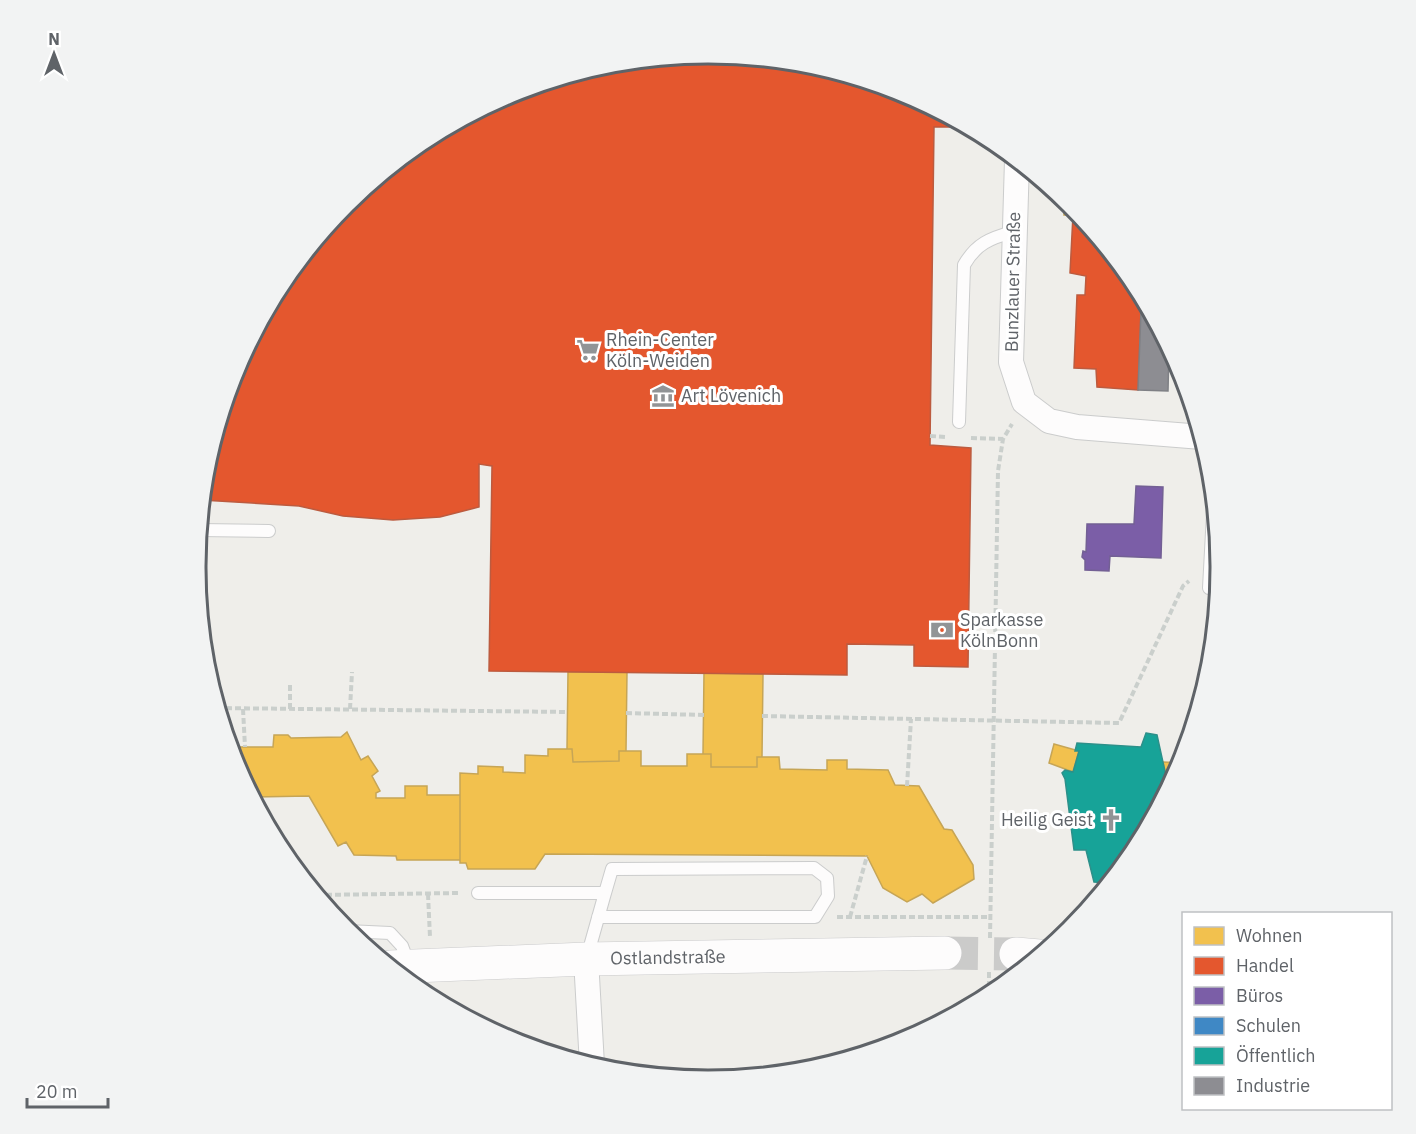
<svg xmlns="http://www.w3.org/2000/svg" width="1416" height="1134" font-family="'IBM Plex Sans',sans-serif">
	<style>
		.homes { fill: #f2c14e; stroke: #c6a556; stroke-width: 1.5 }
		.shops { fill: #e4572e; stroke: #bc5b3f; stroke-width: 1.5 }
		.offices { fill: #7b5ea7; stroke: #736094; stroke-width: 1.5 }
		.schools { fill: #3f88c5; stroke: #497da9; stroke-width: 1.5 }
		.public { fill: #17a398; stroke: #2d908a; stroke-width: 1.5 }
		.industry { fill: #8d8d92; stroke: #7f8085; stroke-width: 1.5 }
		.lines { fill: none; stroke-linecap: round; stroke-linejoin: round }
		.secondary-tunnel { stroke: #cbcbca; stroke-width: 33; stroke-dasharray: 33 16; stroke-linecap: butt }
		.lane-casing { stroke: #cbcccc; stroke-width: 14 }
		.street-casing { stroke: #cbcccc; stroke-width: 26 }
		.secondary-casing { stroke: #cacacb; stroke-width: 34 }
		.path { stroke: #cacfcc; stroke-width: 4; stroke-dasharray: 6 3; stroke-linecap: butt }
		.lane { stroke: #fdfcfc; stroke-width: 12 }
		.street { stroke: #fdfcfc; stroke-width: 24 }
		.secondary { stroke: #fdfcfc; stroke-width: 33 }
		.labels { text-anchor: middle; stroke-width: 6; stroke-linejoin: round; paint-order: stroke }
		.street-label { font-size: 18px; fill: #5f6368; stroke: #fff }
		.poi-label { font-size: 18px; fill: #5f6368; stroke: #fff; text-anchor: start }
		.rim { fill: none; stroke: #5f6368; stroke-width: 3 }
	</style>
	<rect width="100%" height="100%" fill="#efeeea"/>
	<path class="homes" d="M 1064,199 L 1071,205 L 1080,215 L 1064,215 Z
		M 568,672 L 627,672 L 626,751 L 619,751 L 619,761 L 573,762 L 572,749 L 567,749 Z
		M 704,673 L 763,674 L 762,757 L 757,757 L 757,767 L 711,767 L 711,754 L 703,754 Z
		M 347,732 L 361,760 L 368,756 L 378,771 L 372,776 L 380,791 L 376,793 L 376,798 L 405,798 L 405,786 L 427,786 L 427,795 L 460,795 L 460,860 L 397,860 L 396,856 L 354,855 L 346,842 L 338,846 L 309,796 L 252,797 L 234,763 L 229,747 L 273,747 L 274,735 L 288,735 L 291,738 L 341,737 Z
		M 1054,744 L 1079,751 L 1073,772 L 1049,763 Z
		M 548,749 L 572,749 L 573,762 L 619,761 L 619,751 L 641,751 L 641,766 L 687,766 L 687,754 L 711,754 L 711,767 L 757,767 L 757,757 L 779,757 L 780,769 L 827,770 L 827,760 L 847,760 L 847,769 L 888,770 L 895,785 L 919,786 L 944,829 L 952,830 L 973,865 L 974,879 L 933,903 L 922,894 L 907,902 L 883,888 L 867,856 L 545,854 L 535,869 L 468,869 L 466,863 L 460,863 L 460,773 L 478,774 L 478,766 L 503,767 L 503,772 L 525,773 L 525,755 L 548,756 Z
		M 1163,762 L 1182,763 L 1167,791 L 1168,785 Z"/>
	<path class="shops" d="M 708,54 L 808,64 L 905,93 L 967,127 L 934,127 L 930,445 L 971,448 L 968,667 L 914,666 L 914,645 L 847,644 L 847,675 L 489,671 L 492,466 L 479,464 L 479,507 L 440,517 L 393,520 L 343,516 L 299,506 L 202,500 L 205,467 L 234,370 L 282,282 L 346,204 L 423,140 L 512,93 L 608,64 Z
		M 1073,215 L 1080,215 L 1135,282 L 1150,312 L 1141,311 L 1138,390 L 1097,387 L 1096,369 L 1074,368 L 1077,295 L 1085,295 L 1086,276 L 1070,273 Z"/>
	<path class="offices" d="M 1136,486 L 1163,487 L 1161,558 L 1110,556 L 1109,571 L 1085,570 L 1085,560 L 1082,557 L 1083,551 L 1086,552 L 1087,524 L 1134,524 Z"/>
	<path class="schools" d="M 1217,544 L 1221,567 L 1219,590 L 1216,590 Z"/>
	<path class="public" d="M 1146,733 L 1157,735 L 1168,785 L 1167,791 L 1134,852 L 1109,883 L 1094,882 L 1086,850 L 1074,850 L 1065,779 L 1062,773 L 1065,770 L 1073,772 L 1079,751 L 1075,751 L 1077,743 L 1141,747 Z"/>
	<path class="industry" d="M 1141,311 L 1150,312 L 1169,347 L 1168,391 L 1138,390 Z"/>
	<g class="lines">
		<path class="secondary-tunnel" d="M 945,953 L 1016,954"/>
		<g class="lane-casing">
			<path id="lane" d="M 959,422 L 964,265 C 976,244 990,238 1013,232
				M 199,530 L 269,531
				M 1209,588 L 1214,495
				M 478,893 L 605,893 L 587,957
				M 598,917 L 815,917 L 828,896 L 827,878 L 814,868 L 612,869 L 605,893
				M 347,931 L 390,933 L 402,946 L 409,965"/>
		</g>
		<g class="street-casing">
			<path id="street" d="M 1017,160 L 1011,362 L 1024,402 L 1049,421 L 1077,427 L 1202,437
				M 586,959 L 592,1065"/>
		</g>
		<g class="secondary-casing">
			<g id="secondary">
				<path d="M 1016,954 L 1039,956"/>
				<path id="s1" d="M 390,967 L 586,959 L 945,953"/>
			</g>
		</g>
		<path class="path" d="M 930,436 L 946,437
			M 971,438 L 1003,439
			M 217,708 L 567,712
			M 243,709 L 245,747
			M 290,709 L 290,682
			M 350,709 L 352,672
			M 626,713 L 704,715
			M 762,716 L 1119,723 L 1183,586 L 1189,581
			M 907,786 L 911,719
			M 428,894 L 430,937
			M 317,895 L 459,893
			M 837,917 L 990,917
			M 850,917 L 867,856
			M 990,938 L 998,471 L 1003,439 L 1012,424
			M 989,996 L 989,970"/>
		<use href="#lane" class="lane"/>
		<use href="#street" class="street"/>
		<use href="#secondary" class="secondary"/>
	</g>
	<defs>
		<g id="supermarket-bare" transform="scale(1.8)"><path d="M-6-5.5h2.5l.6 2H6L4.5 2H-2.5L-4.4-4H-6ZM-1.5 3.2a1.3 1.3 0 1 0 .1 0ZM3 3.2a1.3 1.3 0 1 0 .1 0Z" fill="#919496" stroke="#fff" stroke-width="2.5" paint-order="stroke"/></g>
		<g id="museum-bare" transform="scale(1.8)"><path d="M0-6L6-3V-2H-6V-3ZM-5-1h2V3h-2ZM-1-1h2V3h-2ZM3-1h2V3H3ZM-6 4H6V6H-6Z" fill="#919496" stroke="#fff" stroke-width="2.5" paint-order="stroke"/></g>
		<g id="bank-bare" transform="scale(1.8)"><path d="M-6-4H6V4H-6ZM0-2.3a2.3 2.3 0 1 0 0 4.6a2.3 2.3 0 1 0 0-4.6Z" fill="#919496" stroke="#fff" stroke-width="2.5" paint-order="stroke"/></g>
		<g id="church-bare" transform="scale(1.8)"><path d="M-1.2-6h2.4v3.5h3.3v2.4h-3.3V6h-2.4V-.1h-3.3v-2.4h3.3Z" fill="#919496" stroke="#fff" stroke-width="2.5" paint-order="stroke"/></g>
	</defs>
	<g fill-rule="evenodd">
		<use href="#supermarket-bare" x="588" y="350"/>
		<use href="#museum-bare" x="663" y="396"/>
		<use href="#bank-bare" x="942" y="630"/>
		<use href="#church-bare" x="1111" y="820"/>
	</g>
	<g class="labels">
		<g class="street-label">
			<text transform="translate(1013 282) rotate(-89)" y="6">Bunzlauer Straße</text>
			<text dy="6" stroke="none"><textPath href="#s1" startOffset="278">Ostlandstraße</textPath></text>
		</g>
		<g class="poi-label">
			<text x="606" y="346">Rhein-Center<tspan x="606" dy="21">Köln-Weiden</tspan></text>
			<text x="681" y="402">Art Lövenich</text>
			<text x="960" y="626">Sparkasse<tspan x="960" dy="21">KölnBonn</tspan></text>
			<text x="1093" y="826" text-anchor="end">Heilig Geist</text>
		</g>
	</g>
	<path d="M0 0H1416V1134H0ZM708 64H708A502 502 0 0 1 1210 566V568A502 502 0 0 1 708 1070H708A502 502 0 0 1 206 568V566A502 502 0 0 1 708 64Z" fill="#f2f3f3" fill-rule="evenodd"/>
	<path class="rim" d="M708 64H708A502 502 0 0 1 1210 566V568A502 502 0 0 1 708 1070H708A502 502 0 0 1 206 568V566A502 502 0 0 1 708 64Z"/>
	<rect x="1182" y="912" width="210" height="198" fill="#ffffff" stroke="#bfc1c3" stroke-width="1.5"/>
	<rect x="1194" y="927" width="30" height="18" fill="#f2c14e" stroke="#bfc1c3" stroke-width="1.5"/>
	<text x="1236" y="942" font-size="18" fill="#5f6368">Wohnen</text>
	<rect x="1194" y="957" width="30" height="18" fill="#e4572e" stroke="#bfc1c3" stroke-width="1.5"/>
	<text x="1236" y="972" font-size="18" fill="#5f6368">Handel</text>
	<rect x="1194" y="987" width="30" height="18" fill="#7b5ea7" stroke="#bfc1c3" stroke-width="1.5"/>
	<text x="1236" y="1002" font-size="18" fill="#5f6368">Büros</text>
	<rect x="1194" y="1017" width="30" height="18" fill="#3f88c5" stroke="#bfc1c3" stroke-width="1.5"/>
	<text x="1236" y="1032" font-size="18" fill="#5f6368">Schulen</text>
	<rect x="1194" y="1047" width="30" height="18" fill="#17a398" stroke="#bfc1c3" stroke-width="1.5"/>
	<text x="1236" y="1062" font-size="18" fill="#5f6368">Öffentlich</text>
	<rect x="1194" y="1077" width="30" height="18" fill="#8d8d92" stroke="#bfc1c3" stroke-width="1.5"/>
	<text x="1236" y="1092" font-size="18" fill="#5f6368">Industrie</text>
	<g transform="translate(54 54)" stroke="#ffffff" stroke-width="4.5" paint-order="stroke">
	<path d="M0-4.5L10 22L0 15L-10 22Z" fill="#5f6368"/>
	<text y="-9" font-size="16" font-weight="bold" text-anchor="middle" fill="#5f6368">N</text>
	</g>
	<path d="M27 1098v9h81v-9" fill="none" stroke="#5f6368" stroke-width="3"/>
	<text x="36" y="1098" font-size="18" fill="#5f6368" stroke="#ffffff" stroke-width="4.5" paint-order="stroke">20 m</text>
</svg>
